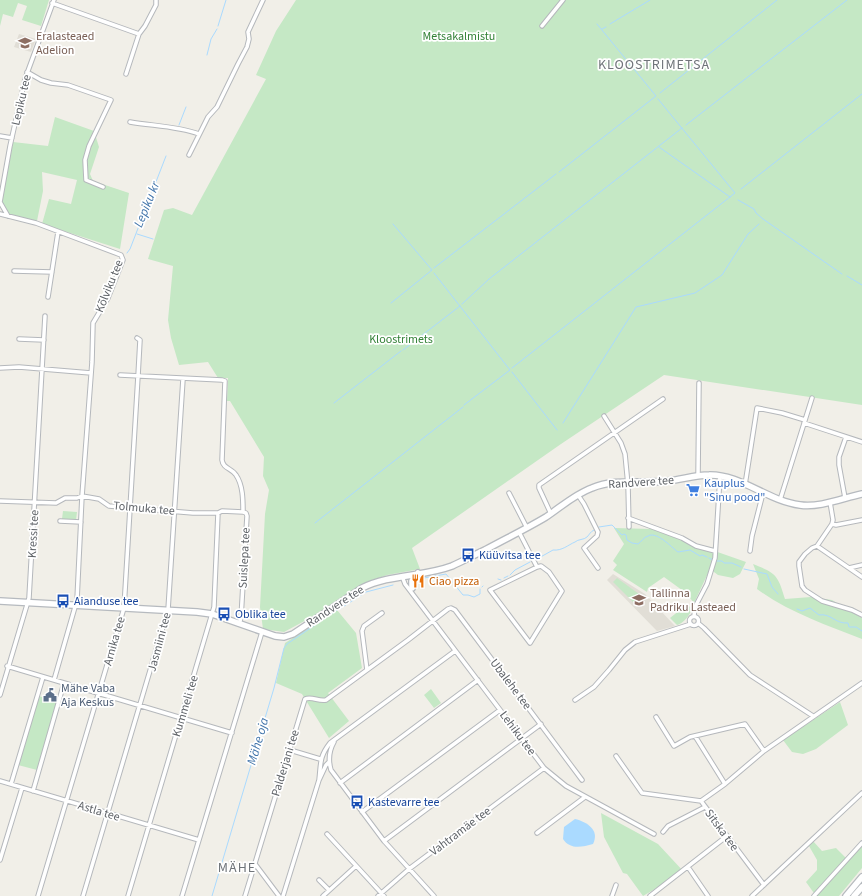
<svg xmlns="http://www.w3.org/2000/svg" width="862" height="896" font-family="'Source Sans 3',sans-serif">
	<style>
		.education { fill: #e1ded6 }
		.green { fill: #c5e8c5 }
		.water { fill: #aadaff }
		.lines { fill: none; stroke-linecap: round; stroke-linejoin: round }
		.stream { stroke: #aadaff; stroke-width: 1 }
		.minor-casing { stroke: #b5b8bc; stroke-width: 5.5 }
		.secondary-casing { stroke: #b6babf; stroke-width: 8 }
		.minor { stroke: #fff; stroke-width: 3.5 }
		.secondary { stroke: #fff; stroke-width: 5.5 }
		.labels { text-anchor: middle; stroke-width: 3.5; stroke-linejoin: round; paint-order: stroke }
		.education-label { font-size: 12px; fill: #785e54; stroke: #fff; text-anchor: start }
		.park-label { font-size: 12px; fill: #348238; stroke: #fff }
		.street-label { font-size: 12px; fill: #5f6368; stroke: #fff }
		.shop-label { font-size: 12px; fill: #366cbe; stroke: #fff; text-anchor: start }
		.transit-label { font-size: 12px; fill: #164399; stroke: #fff; text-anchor: start }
		.food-label { font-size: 12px; fill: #c56008; stroke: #fff; text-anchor: start }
		.service-label { font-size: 12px; fill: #4e5e75; stroke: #fff; text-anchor: start }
		.water-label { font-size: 13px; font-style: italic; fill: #4174aa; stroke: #fff }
		.quarter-label { font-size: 14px; letter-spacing: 1px; fill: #70757a; stroke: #fff }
	</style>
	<rect width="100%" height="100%" fill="#f1efe8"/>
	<path class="education" d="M 19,34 L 36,39 L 31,52 L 14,47 Z
		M 613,574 L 645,594 L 675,626 L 657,631 L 607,580 Z"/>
	<path class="green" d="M 0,0 L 49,0 L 41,26 L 22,20 L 27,6 L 18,3 L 13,17 L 3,14 L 0,26 Z
		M 296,0 L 862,0 L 862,405 L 664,375 L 561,444 L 412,548 L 420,569 L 387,575 L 360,585 L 312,617 L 284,632 L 263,629 L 260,607 L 265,514 L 269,490 L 263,476 L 264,457 L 230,401 L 227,401 L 228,378 L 218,378 L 208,362 L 179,365 L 171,338 L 168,320 L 173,266 L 148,259 L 164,210 L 173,208 L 192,215 L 266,79 L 256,75 L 276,31 Z
		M 55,117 L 94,131 L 99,147 L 90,174 L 93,181 L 129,193 L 120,249 L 42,224 L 49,199 L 71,204 L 77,180 L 42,172 L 43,191 L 37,221 L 8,214 L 2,202 L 13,142 L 48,146 Z
		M 63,511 L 77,512 L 76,520 L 62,519 Z
		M 614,528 L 652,529 L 746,562 L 740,574 L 733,578 L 718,575 L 710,569 L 694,603 L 686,593 L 664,577 L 648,588 L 647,592 L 613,570 L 617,565 L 613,561 L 624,544 Z
		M 753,564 C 776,573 778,575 785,599 L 811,597 L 832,600 L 862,618 L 862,639 C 826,625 788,612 757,589 L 759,579 Z
		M 617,578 L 639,594 L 641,596 L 634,603 L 613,582 Z
		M 690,606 L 692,608 C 691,614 683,624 677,625 L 670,618 L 680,610 L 683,613 Z
		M 337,610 L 356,633 L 362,668 L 328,693 L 349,721 L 329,738 L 302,694 L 276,683 L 285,643 Z
		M 431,689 L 441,703 L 434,708 L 424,695 Z
		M 39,696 L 57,702 L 37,770 L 18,765 Z
		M 840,702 L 848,725 L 816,749 L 803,754 L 792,752 L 783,740 Z
		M 601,813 L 658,844 L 684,872 L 643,896 L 627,874 L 623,873 L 604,837 Z
		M 813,841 L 822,851 L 836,848 L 848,860 L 862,845 L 862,868 L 839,896 L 816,896 L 806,882 L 817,870 L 817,860 L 809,846 Z"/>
	<path class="water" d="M 575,819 C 587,822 600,830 593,844 C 582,847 570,850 563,839 L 564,827 Z"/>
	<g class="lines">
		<path class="stream" d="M 610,24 L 650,0
			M 218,26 L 226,0
			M 602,29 L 606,27
			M 207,55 L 211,39 L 217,29
			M 660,93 L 777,0
			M 179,125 L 186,107
			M 686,125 L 847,0
			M 659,147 L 730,197
			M 559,172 L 656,96 L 597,24
			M 741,189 L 862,94
			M 738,200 L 754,209 L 756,213 L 763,219 L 842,274
			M 137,234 L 153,239
			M 127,253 L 130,249 L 166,156
			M 434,268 L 556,174
			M 434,273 L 510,370 L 464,405
			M 847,276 L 862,285
			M 391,303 L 432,270 L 393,224
			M 462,304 L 489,279 L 682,128
			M 403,350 L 460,306
			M 512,368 L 735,193 L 658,99
			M 512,372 L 557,430
			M 334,403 L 401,351
			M 563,423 L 636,307 L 695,293 L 722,275 L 748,234 L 759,224
			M 315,523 L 463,407
			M 599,527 L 612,525 L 622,535 L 624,534 L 626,535 L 627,540 L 632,543 L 638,544 C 641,542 644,537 648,536 C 657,531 671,547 678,552 L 690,550 L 700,556 L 702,555 L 707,557
			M 709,558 L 713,560
			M 537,559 L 553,550 C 562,551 568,545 575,542 C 578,539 584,540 587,537 C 590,534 590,532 594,530
			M 717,561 L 722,561 L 724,563 L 732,563 L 741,567
			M 744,569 L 767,574 L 772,587 L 778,594
			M 510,575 L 515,570 L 530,562
			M 424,578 L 446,574 L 463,595 L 468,595 L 474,597 L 480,594 L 480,589
			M 504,578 L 508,576
			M 498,579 L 501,580
			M 482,587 L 483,586
			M 341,608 L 366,592 L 393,585
			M 797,609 L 802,611 L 810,608 L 819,615 C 831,613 835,624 848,623 L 849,627 L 856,627 L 862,631
			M 212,896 L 274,688 L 284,648 L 287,644 L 337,610"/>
		<g class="minor-casing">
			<path id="minor" d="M 52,3 L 139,34
				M 542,26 L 563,0
				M 27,72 L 41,80 L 51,83 L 68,85 L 111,100 L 89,146 L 85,160 L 86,180 L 103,187
				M 126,74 L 139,34 L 145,26 L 156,5 L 156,0
				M 130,122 C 153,126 177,126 199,134
				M 0,136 L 12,138
				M 189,155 L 208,117 L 217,107 L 238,64 L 247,47 L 249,39 L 248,32 L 263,0
				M 0,202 L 10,146 L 25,79 L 54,0
				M 0,202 L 8,216
				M 0,214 L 36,223 L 121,255 L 123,260 L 108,298 L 93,323 L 92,362 L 82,496 L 77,600 L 54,680
				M 14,271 L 52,272
				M 48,297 L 58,232
				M 19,339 L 44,340
				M 0,368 L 19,367 L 91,373
				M 120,375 L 222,380 L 225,381 L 222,460 C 223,469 232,468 236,475 C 243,485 243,500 243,512 L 246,513 L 247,516 L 241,618 L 239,624
				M 604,416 L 621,443 L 625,454 L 628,485 L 629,527
				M 804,423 L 862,442
				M 698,476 L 699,383
				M 745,485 L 757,408 L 782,413 L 805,420
				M 509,493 L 527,528
				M 578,495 L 584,504 L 598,532 L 597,536 L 584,548 L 598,568
				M 845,498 L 839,465 L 839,457 L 846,437
				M 780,500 L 812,398
				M 0,501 L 56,503 L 65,498 L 77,498 L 82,496 L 99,499 L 109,506 L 193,513 L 218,513 L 222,511 L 243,512
				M 830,502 L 833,520 L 832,524 L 817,546 L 812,548 L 805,554 L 799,562 L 799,566 L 802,586 L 805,590 L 822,601 L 852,610 L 862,615
				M 551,514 L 539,488 L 539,485 L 663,399
				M 628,518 L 682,538 L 696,546 L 715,551
				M 60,521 L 81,522
				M 832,524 L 836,525 L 862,520
				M 519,532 L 537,567 L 490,590 L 530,643 L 562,591 L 549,572 L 541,566 L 537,567
				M 817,546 L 862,577
				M 750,551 L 752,536 L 763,493
				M 849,568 L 862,565
				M 402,576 L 405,584 L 544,768 L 566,786 L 654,834
				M 694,616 L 695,607 L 707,584 L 715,558 L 720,476
				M689.5 621a4.5 4.5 0 1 1 9 0a4.5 4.5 0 1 1-9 0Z
				M 698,623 L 704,628 L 750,675 L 813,716
				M 7,666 L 232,733
				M 367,670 L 362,631 L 364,626 L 382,613
				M 0,695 L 29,598 L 45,316
				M 575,700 L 594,687 L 609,670 L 625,650 L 635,642 L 691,624
				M 656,717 L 674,746 L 690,737 L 745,724 L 764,751
				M 695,736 L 725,784
				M 334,742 C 329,751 328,760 331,770 L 384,841 L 434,896
				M 290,750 L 320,759
				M 616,756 L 642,793 L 701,801 L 764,885
				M 319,780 C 321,764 319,757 330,743 L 455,651
				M 0,781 L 199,840
				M 340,783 L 478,680
				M 11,784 L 43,677
				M 33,791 L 64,683
				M 701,801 L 725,784 L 764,751 L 862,683
				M 362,812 L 500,710
				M 663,832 L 668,826 L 705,807
				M 537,833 L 585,797
				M 327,834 L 384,896
				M 384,841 L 541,724
				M 0,860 L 22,788
				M 255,864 L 279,896
				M 688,867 L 708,896
				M 319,880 L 329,890
				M 38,896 L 124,608 L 138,376 L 140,340 L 137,338
				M 83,896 L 168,610 L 183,379
				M 128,896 L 211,617 L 214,607 L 218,513
				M 182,896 L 262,632
				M 245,896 L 305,699 C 312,696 319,702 326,700 L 408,640 L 448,609 L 451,608 L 455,610 L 582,780
				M 283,896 L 319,780 L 326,765 L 329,762
				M 323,896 L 356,866
				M 378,896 L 409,869 L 544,768
				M 612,896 L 616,885
				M 650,896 L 727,836
				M 752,896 L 862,793
				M 814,896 L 862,843"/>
		</g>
		<g class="secondary-casing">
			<path id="secondary" d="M 412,588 L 412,581 L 418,573
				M 0,601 L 197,612 L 212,614 L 275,636 L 284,637 L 293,634 L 362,588 C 390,574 423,577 452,566 C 463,561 474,555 485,550 C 505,539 526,529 546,517 C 561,507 575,494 592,488 C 615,478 642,484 667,481 C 681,480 694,475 709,475 C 740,474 768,501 800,505 C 819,508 843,498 862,494
				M 846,896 L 862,877
				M 854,896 L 862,887"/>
		</g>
		<use href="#minor" class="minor"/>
		<use href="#secondary" class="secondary"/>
	</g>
	<defs>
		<g id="school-bare" transform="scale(1.08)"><path d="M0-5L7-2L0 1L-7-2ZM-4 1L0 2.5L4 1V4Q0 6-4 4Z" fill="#8d6e63" stroke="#fff" stroke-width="2.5" paint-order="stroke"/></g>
		<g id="supermarket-bare" transform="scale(1.08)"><path d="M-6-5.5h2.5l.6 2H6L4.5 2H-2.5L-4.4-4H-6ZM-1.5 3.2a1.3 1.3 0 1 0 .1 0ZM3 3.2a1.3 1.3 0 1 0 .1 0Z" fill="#3f7fe0" stroke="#fff" stroke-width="2.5" paint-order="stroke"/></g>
		<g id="bus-bare" transform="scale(1.08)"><path d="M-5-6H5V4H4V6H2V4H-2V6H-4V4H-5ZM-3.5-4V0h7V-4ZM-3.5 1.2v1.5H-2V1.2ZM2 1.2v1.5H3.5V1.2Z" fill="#1a4fb4" stroke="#fff" stroke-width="2.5" paint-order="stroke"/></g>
		<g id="restaurant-bare" transform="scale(1.08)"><path d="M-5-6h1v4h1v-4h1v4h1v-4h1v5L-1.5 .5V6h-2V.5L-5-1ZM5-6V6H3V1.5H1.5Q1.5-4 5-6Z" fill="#e8710a" stroke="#fff" stroke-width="2.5" paint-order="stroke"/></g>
		<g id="civic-bare" transform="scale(1.08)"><path d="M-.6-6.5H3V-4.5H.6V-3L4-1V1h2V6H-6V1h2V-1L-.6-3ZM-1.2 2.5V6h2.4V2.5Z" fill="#5c6f8a" stroke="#fff" stroke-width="2.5" paint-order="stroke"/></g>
	</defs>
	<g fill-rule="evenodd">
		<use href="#school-bare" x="25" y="43"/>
		<use href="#supermarket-bare" x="693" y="490"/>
		<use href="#bus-bare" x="468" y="555"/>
		<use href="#restaurant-bare" x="418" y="581"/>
		<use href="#school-bare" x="639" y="600"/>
		<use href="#bus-bare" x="63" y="601"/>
		<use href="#bus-bare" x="224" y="614"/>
		<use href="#civic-bare" x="50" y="695"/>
		<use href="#bus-bare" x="357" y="802"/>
	</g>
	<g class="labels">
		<g class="education-label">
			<text x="36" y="40">Eralasteaed<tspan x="36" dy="14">Adelion</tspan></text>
			<text x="650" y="597">Tallinna<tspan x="650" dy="14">Padriku Lasteaed</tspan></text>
		</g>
		<g class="park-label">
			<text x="459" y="40">Metsakalmistu</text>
			<text x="401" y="343">Kloostrimets</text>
		</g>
		<g class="street-label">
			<text transform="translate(21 100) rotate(-77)" y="4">Lepiku tee</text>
			<text transform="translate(109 286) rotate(-68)" y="4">Kõlviku tee</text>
			<text transform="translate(641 482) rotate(-4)" y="4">Randvere tee</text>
			<text transform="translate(144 508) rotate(5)" y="4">Tolmuka tee</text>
			<text transform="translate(33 534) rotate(-87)" y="4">Kressi tee</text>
			<text transform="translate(244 558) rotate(-87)" y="4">Suislepa tee</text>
			<text transform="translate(335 606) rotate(-33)" y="4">Randvere tee</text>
			<text transform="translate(114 641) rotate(-74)" y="4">Arnika tee</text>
			<text transform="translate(159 642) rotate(-75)" y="4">Jasmiini tee</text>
			<text transform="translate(511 684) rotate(53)" y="4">Ubalehe tee</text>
			<text transform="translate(185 706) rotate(-73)" y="4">Kummeli tee</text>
			<text transform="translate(518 733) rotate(53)" y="4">Lehiku tee</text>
			<text transform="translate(285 763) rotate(-73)" y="4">Palderjani tee</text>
			<text transform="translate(99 811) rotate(17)" y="4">Astla tee</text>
			<text transform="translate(722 830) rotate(54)" y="4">Sitska tee</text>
			<text transform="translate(460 831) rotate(-37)" y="4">Vahtramäe tee</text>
		</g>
		<g class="shop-label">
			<text x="704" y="487">Kauplus<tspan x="704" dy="14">"Sinu pood"</tspan></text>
		</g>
		<g class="transit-label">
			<text x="479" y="559">Küüvitsa tee</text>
			<text x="74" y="605">Aianduse tee</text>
			<text x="235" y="618">Oblika tee</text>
			<text x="368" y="806">Kastevarre tee</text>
		</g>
		<g class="food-label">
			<text x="429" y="585">Ciao pizza</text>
		</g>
		<g class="service-label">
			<text x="61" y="692">Mähe Vaba<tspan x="61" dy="14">Aja Keskus</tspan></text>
		</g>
		<g class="water-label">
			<text transform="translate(146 204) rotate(-68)" y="5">Lepiku kr</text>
			<text transform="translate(257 741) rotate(-74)" y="5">Mähe oja</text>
		</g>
		<g class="quarter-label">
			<text x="654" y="69">KLOOSTRIMETSA</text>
			<text x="237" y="872">MÄHE</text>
		</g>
	</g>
</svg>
